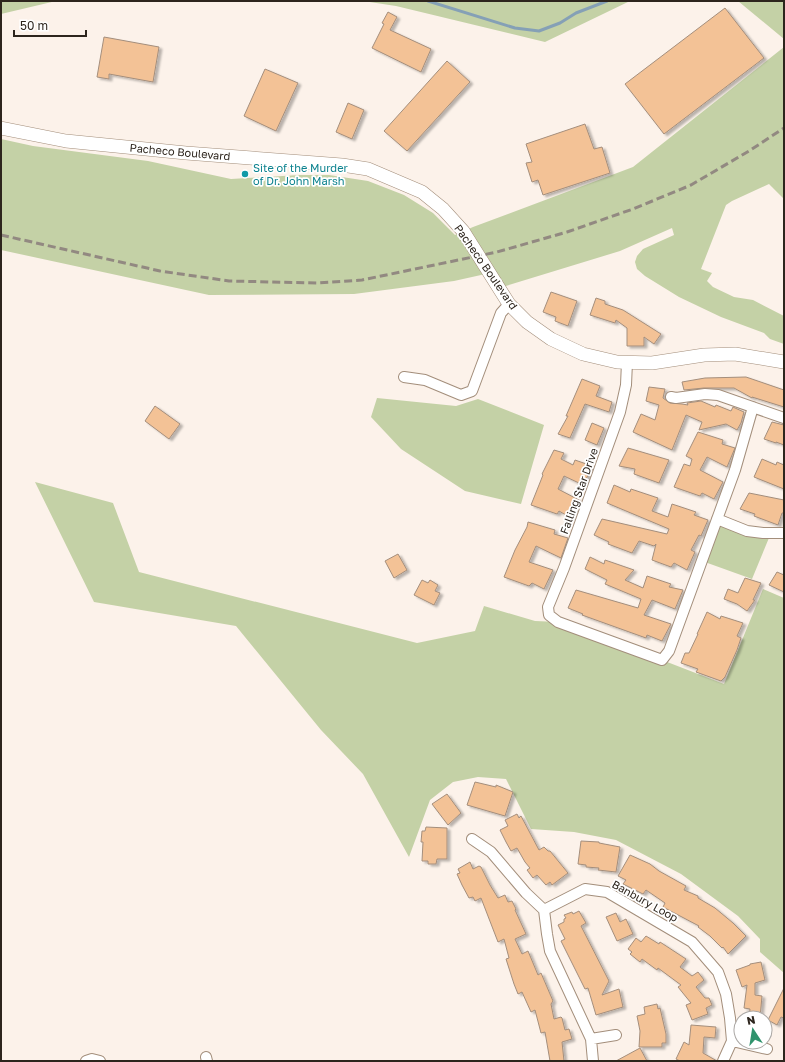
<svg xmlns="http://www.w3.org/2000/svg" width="785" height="1062" font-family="'Golos Text',sans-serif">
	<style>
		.green { fill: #c4d1a6 }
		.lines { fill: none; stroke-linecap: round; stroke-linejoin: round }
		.stream { stroke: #85a0b6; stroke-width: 3 }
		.building { fill: #f3c296; stroke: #a48e7c; filter: url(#shadow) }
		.minor-casing { stroke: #a38e7b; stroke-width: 12 }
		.major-casing { stroke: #a38e7b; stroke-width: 14 }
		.minor { stroke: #fff; stroke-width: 10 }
		.major { stroke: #fff; stroke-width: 13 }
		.rail { stroke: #928981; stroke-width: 3; stroke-dasharray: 8 4; stroke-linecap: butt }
		.culture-dot { fill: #0f9aa8; stroke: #fff; stroke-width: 1.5 }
		.labels { text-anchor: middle; stroke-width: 3.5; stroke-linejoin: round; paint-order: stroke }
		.street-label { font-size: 11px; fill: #2d251d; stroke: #fff }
		.culture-label { font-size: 11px; fill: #0d838f; stroke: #fff; text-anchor: start }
	</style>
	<defs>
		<filter id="shadow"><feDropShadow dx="3" dy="2" stdDeviation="1" flood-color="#0004"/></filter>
	</defs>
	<rect width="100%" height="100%" fill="#fcf2ea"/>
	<path class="green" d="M 1,1 L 56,1 L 1,14 Z
		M 363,1 L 630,1 L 545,42 L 396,6 Z
		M 738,1 L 784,1 L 784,39 Z
		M 784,47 L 784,199 L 769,184 L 732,201 L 726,205 L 701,269 L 712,273 L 707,281 L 713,287 L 734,297 L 753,300 L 784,316 L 784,344 L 770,339 L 764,333 L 721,317 L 679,297 L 645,276 L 637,269 L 635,262 L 637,256 L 643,249 L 674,235 L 672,228 L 620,251 L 499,288 L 490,273 L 454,281 L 354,294 L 209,295 L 1,250 L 1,139 L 33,146 L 148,161 L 231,179 L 299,175 L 329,175 L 368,181 L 404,195 L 433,213 L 455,235 L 473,227 L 633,167 Z
		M 377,398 L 456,406 L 478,399 L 544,425 L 521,504 L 465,491 L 401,449 L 371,417 Z
		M 35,482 L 113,503 L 139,572 L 417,643 L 475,631 L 484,606 L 535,621 L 558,622 L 662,660 L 724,684 L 763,589 L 784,598 L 784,973 L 760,952 L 760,939 L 738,916 L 681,874 L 616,840 L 574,832 L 531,829 L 506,779 L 478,777 L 453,782 L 430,800 L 409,857 L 363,774 L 321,730 L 236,626 L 94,602 Z
		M 717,519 L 771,533 L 752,579 L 702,561 Z"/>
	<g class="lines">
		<path class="stream" d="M 428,1 L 515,28 L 539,31 L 560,23 L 576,13 L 607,1"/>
	</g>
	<path class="building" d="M 725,8 L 764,58 L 664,134 L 625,84 Z
		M 388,12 L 397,17 L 390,30 L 431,49 L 421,72 L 372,48 L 384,24 L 382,23 Z
		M 104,37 L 159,47 L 153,82 L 109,74 L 109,79 L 97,77 Z
		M 447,61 L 470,82 L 407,151 L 384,131 Z
		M 265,69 L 298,83 L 276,131 L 244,116 Z
		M 348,103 L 364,110 L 352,139 L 336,132 Z
		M 585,124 L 594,149 L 602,147 L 610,173 L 543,195 L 538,180 L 532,182 L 526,163 L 532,162 L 526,144 Z
		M 551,292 L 577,301 L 568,326 L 555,321 L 556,317 L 543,312 Z
		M 596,298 L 605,301 L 605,304 L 623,310 L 661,334 L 654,344 L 644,337 L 644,346 L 627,346 L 627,328 L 616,320 L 615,323 L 590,315 Z
		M 746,377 L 784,390 L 784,407 L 752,397 L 752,398 L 734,388 L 704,388 L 684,390 L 682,382 L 705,378 Z
		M 582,379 L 600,386 L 596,396 L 612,402 L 609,412 L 585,404 L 570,438 L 558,434 L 568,416 L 566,416 Z
		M 649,387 L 665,389 L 663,398 L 670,403 L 682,404 L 688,405 L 687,403 L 701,401 L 715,407 L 716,405 L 731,411 L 733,407 L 735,408 L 744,412 L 741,423 L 737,430 L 726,424 L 699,430 L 702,422 L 686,415 L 672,450 L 633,432 L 641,414 L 655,420 L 659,405 L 646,401 Z
		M 155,406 L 180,424 L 169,439 L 145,421 Z
		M 772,422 L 784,425 L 784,445 L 776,442 L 776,443 L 764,439 Z
		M 592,423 L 604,428 L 597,445 L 585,440 Z
		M 698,432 L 723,440 L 722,444 L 735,448 L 727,467 L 707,457 L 700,470 L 723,482 L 714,499 L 702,493 L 700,496 L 674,487 L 684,464 L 690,466 L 692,459 L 686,456 Z
		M 628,448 L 669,460 L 659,483 L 634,474 L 635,469 L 619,466 Z
		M 554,450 L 564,453 L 561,459 L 573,465 L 575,460 L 592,466 L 584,484 L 580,481 L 579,483 L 564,476 L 558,489 L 579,500 L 571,518 L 559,511 L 557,514 L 531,505 L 543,475 L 542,474 Z
		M 762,459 L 776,465 L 777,462 L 784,465 L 784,489 L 754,477 Z
		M 614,485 L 630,492 L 631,489 L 658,498 L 652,511 L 668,517 L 672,504 L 696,512 L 694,515 L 708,520 L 701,536 L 699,535 L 691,550 L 695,552 L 687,570 L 674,563 L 671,567 L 652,560 L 656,544 L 654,546 L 639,541 L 632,553 L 608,544 L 609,542 L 594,535 L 602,519 L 667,534 L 669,529 L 607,503 Z
		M 749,493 L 784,500 L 784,513 L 782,513 L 778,525 L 754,516 L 755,514 L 740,509 Z
		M 528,522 L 555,530 L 554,534 L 568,538 L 561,558 L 536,546 L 529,562 L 553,570 L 544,589 L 532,583 L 529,586 L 504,577 L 515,550 L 527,527 Z
		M 398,554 L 407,570 L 394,578 L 385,561 Z
		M 590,557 L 604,564 L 605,560 L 634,570 L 625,580 L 643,588 L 647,576 L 671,584 L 669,587 L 683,590 L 675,609 L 652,600 L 644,615 L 671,624 L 662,641 L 647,635 L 646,638 L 582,615 L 583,614 L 568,608 L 576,590 L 638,608 L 641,599 L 605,584 L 607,580 L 585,569 Z
		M 777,572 L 784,575 L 784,592 L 769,585 Z
		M 745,578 L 761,583 L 753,600 L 755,600 L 747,611 L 737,604 L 724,599 L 728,589 L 738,593 Z
		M 422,580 L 428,583 L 430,580 L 438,585 L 435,591 L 440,593 L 434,605 L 414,595 Z
		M 707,612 L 720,619 L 721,616 L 743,623 L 737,636 L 741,638 L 737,650 L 725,677 L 721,681 L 696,672 L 698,669 L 681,663 L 685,653 L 689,653 L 698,634 L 697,634 Z
		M 475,782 L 496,787 L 496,785 L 513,792 L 505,816 L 467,805 Z
		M 447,794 L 461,813 L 448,825 L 432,804 Z
		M 517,814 L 519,818 L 521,816 L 539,850 L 544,847 L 548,851 L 550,851 L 568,873 L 552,885 L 550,882 L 546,885 L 537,875 L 533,878 L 527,870 L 530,868 L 525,862 L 517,848 L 511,851 L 506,842 L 500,830 L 508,826 L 505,820 Z
		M 426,827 L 447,828 L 447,859 L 437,859 L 436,864 L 428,864 L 428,861 L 422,861 L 423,842 L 421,842 L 422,831 L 425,831 Z
		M 581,841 L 599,842 L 599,843 L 620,847 L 616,872 L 598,870 L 599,868 L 586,867 L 586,865 L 578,864 Z
		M 630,855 L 650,864 L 659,871 L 686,886 L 684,890 L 698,896 L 698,898 L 715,908 L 733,923 L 746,936 L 728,954 L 723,947 L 722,948 L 710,936 L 698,927 L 699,926 L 663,907 L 665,903 L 646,890 L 643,894 L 623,884 L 626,880 L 618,876 Z
		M 470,862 L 473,869 L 479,866 L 481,867 L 490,885 L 498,898 L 505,895 L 508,902 L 512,901 L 516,909 L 515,910 L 526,934 L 515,939 L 522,954 L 528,951 L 538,975 L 541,973 L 553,1001 L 551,1004 L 554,1019 L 561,1017 L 562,1018 L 565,1030 L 569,1029 L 572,1039 L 562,1042 L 564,1061 L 550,1061 L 545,1032 L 541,1033 L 535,1010 L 531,1012 L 522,992 L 518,994 L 514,984 L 506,959 L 509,958 L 504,939 L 498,942 L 481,898 L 475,901 L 473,897 L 469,898 L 462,885 L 457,874 L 460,873 L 458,869 Z
		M 579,911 L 586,923 L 581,926 L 609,981 L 602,995 L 619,989 L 623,1007 L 596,1015 L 588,988 L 585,989 L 561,941 L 565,939 L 558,925 L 564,922 L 564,919 L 566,918 L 564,915 L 572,912 L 573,914 Z
		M 616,913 L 620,922 L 626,919 L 633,934 L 617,941 L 606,917 Z
		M 646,936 L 659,944 L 660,942 L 686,959 L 680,967 L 692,976 L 698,972 L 704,980 L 696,987 L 705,998 L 709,998 L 712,1005 L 706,1008 L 708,1014 L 692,1020 L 686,1005 L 691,1003 L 678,987 L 681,985 L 658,968 L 657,970 L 642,959 L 640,962 L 630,954 L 632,952 L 628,949 L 636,938 L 641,942 Z
		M 761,962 L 765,980 L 755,983 L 755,995 L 762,996 L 760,1018 L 749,1018 L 750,1009 L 744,1008 L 747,985 L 742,987 L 736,970 L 750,965 L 750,964 Z
		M 784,988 L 784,1018 L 781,1017 L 777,1025 L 768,1020 Z
		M 657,1004 L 658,1009 L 660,1008 L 666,1034 L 666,1043 L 662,1043 L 662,1047 L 639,1047 L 640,1031 L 637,1016 L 645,1014 L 644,1007 Z
		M 691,1025 L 716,1027 L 715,1038 L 704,1037 L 703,1053 L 717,1061 L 680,1061 L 676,1059 L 684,1042 L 689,1045 Z
		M 640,1048 L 647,1061 L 616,1061 Z"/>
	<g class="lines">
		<g class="minor-casing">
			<path id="minor" d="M 627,362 L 626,385 L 620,412 L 564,568 L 548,607 L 549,615 L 558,622 L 662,660 L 669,651 L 735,470 L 753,407
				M 404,377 L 425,380 L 461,395 L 472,391 L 501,313 L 509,304
				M 671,397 L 676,398 L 705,394 L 718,395 L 784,418
				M 717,519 L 747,531 L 763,533 L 784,533
				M 472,839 L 491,852 L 526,893 L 544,910
				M 544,910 L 585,889 L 607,892 L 692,942 L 718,972 L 726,994 L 730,1018 L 732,1041 L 723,1061
				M 544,910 L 547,934 L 550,951 L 591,1039 L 593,1061
				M 591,1039 L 616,1035
				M 732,1041 L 767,1049
				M 206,1057 L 207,1061
				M 86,1061 L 92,1059 L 100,1061"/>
		</g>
		<g class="major-casing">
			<path id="major" d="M 1,128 L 66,141 L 186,153 L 342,165 L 368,169 L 422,192 L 443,209 L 463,231 L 509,304 L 527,322 L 551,339 L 583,354 L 617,362 L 652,363 L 704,355 L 735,354 L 784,362"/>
		</g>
		<use href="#minor" class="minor"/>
		<use href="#major" class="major"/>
		<path class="rail" d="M 1,235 L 160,271 L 229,281 L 317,283 L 362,280 L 497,252 L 567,232 L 633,209 L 691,185 L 749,151 L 784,128"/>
	</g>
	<circle class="culture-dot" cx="245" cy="174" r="4"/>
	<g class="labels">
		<g class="street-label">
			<text transform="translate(180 152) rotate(5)" y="4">Pacheco Boulevard</text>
			<text transform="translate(486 267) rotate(55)" y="4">Pacheco Boulevard</text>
			<text transform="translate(579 491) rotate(-70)" y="4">Falling Star Drive</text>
			<text transform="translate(645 901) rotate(29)" y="4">Banbury Loop</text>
		</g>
		<g class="culture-label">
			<text x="253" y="172">Site of the Murder<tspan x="253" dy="13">of Dr. John Marsh</tspan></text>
		</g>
	</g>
	<rect width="785" height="1062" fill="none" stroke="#2d251d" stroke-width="4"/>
	<g transform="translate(753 1030) rotate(348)"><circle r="19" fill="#ffffff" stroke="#aba8a5"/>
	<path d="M0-3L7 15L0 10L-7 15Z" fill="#30936d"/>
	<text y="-6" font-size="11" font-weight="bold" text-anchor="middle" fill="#2d251d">N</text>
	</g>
	<path d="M14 30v6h72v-6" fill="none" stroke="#2d251d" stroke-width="2"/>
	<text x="20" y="30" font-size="12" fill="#2d251d" stroke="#ffffff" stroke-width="3" paint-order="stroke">50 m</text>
</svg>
